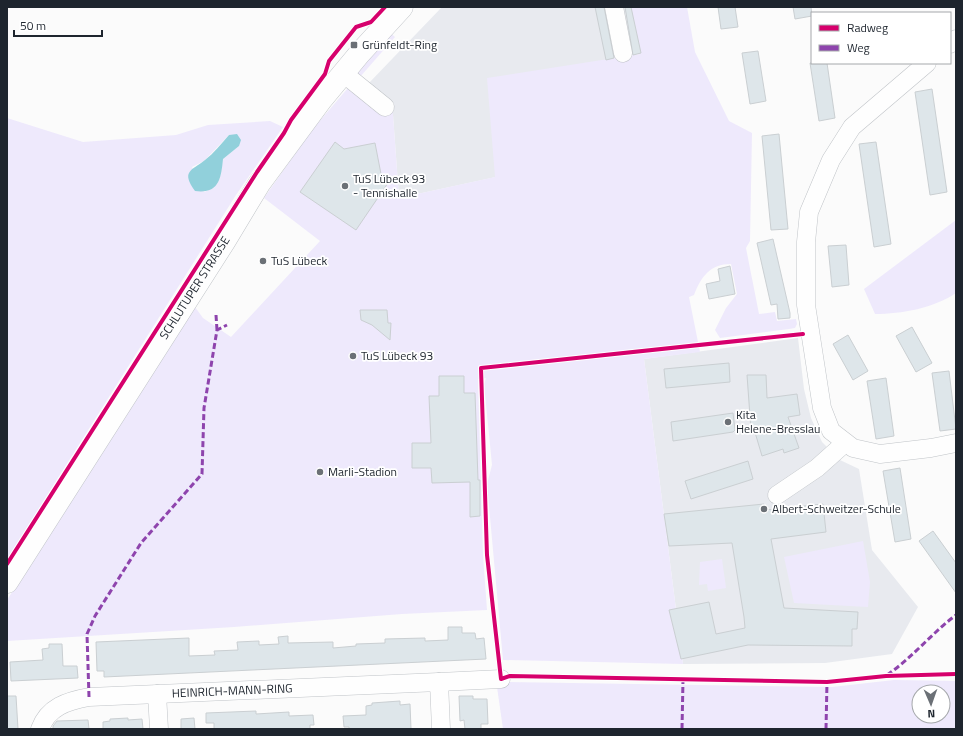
<svg xmlns="http://www.w3.org/2000/svg" width="963" height="736" font-family="'Titillium Web',sans-serif">
	<style>
		.built { fill: #e8eaef }
		.green { fill: #eee9fc; fill-rule: evenodd }
		.water { fill: #91d0db }
		.building { fill: #dee6ea; stroke: #cacfd2 }
		.lines { fill: none; stroke-linecap: round; stroke-linejoin: round }
		.minor-casing { stroke: #c0c4c8; stroke-width: 19 }
		.major-casing { stroke: #c0c4c8; stroke-width: 23 }
		.minor { stroke: #fefefe; stroke-width: 18 }
		.major { stroke: #fefefe; stroke-width: 22 }
		.quiet { stroke: #8e44ad; stroke-width: 3; stroke-dasharray: 6 3; stroke-linecap: butt }
		.cycleway-casing { stroke: #fff; stroke-width: 6 }
		.cycleway { stroke: #d6006c; stroke-width: 4 }
		.poi-dot { fill: #6b7076; stroke: #fff; stroke-width: 1.5 }
		.labels { text-anchor: middle; stroke-width: 3.5; stroke-linejoin: round; paint-order: stroke }
		.poi-label { font-size: 12px; fill: #1e252e; stroke: #fff; text-anchor: start }
		.street-label { font-size: 12px; fill: #1e252e; stroke: #fff }
	</style>
	<rect width="100%" height="100%" fill="#fbfbfb"/>
	<path class="built" d="M 442,7 L 631,7 L 641,53 L 606,60 L 496,177 L 399,198 L 392,101 L 368,84 Z
		M 798,338 L 804,389 L 811,418 L 822,442 L 840,460 L 859,469 L 872,550 L 918,607 L 892,654 L 825,663 L 683,664 L 644,359 Z"/>
	<path class="green" d="M 631,7 L 687,7 L 695,52 L 729,121 L 752,133 L 750,241 L 746,248 L 759,314 L 775,312 L 777,321 L 796,319 L 797,324 L 795,328 L 789,329 L 720,338 L 715,330 L 726,308 L 737,294 L 731,264 C 710,264 701,277 694,295 L 689,297 L 700,352 L 644,359 L 683,664 L 503,660 L 487,484 L 492,465 L 484,384 L 486,378 L 478,379 L 483,555 L 487,610 L 402,614 L 234,627 L 7,641 L 7,600 L 195,307 L 203,318 L 231,337 L 320,241 L 264,198 L 311,131 L 348,88 L 358,97 L 368,84 L 392,101 L 399,198 L 495,177 L 487,78 L 640,54 Z
		M 388,31 L 395,37 L 360,77 L 357,75 L 357,65 Z
		M 7,118 L 83,142 L 176,135 L 208,125 L 270,121 L 283,127 L 236,195 L 7,559 ZM 229,135 L 239,146 L 223,159 C 220,176 222,186 204,192 L 192,167 L 204,161 Z
		M 956,220 L 956,293 C 934,308 902,314 875,314 L 864,289 Z
		M 863,541 L 870,582 L 868,607 L 794,603 L 784,557 Z
		M 722,559 L 726,588 L 708,591 L 707,584 L 699,585 L 700,562 Z
		M 894,680 L 956,681 L 956,729 L 503,729 L 497,687 L 506,687 L 506,682 L 832,687 ZM 919,692 L 943,692 L 943,716 L 919,716 Z"/>
	<path class="water" d="M 237,134 L 241,140 L 239,146 L 223,159 C 221,179 219,194 195,191 C 181,171 191,171 205,160 C 214,153 221,144 229,135 Z"/>
	<path class="building" d="M 595,7 L 604,7 L 614,58 L 606,60 Z
		M 625,7 L 631,7 L 641,53 L 633,55 Z
		M 718,7 L 735,7 L 738,27 L 721,29 Z
		M 793,7 L 811,7 L 812,16 L 795,19 Z
		M 758,51 L 766,101 L 750,104 L 742,53 Z
		M 810,63 L 827,63 L 835,118 L 819,121 Z
		M 932,89 L 947,192 L 930,195 L 915,92 Z
		M 779,134 L 788,229 L 771,230 L 762,136 Z
		M 335,142 L 344,149 L 375,143 L 381,174 L 390,180 L 356,230 L 300,192 Z
		M 876,142 L 891,244 L 874,247 L 859,144 Z
		M 773,239 L 790,313 L 790,318 L 778,319 L 777,304 L 771,305 L 757,243 Z
		M 846,245 L 849,285 L 832,287 L 828,246 Z
		M 730,266 L 735,294 L 709,299 L 706,284 L 720,281 L 718,269 Z
		M 360,310 L 387,310 L 388,323 L 391,323 L 390,340 L 372,325 L 361,320 Z
		M 912,327 L 932,363 L 916,372 L 896,336 Z
		M 848,335 L 868,371 L 853,380 L 833,344 Z
		M 729,363 L 730,382 L 666,388 L 664,369 Z
		M 949,371 L 956,429 L 940,431 L 932,373 Z
		M 747,375 L 766,375 L 767,398 L 797,394 L 800,415 L 788,417 L 799,448 L 784,453 L 783,449 L 762,456 L 754,429 L 751,430 Z
		M 439,376 L 464,376 L 464,393 L 475,393 L 478,480 L 480,480 L 480,516 L 470,517 L 470,482 L 432,483 L 431,468 L 412,468 L 412,443 L 431,443 L 429,396 L 439,396 Z
		M 886,378 L 894,436 L 876,439 L 867,381 Z
		M 733,413 L 735,430 L 733,432 L 673,441 L 671,422 Z
		M 748,461 L 753,479 L 691,499 L 685,481 Z
		M 900,468 L 911,539 L 895,542 L 883,471 Z
		M 764,504 L 765,510 L 823,504 L 826,532 L 771,539 L 784,608 L 858,612 L 857,629 L 852,629 L 852,646 L 748,645 L 681,659 L 669,610 L 709,602 L 716,634 L 745,628 L 744,617 L 732,543 L 669,546 L 664,514 Z
		M 933,531 L 956,563 L 956,593 L 919,541 Z
		M 448,627 L 462,627 L 462,633 L 475,633 L 476,639 L 484,638 L 486,659 L 104,677 L 104,671 L 97,671 L 96,642 L 189,638 L 189,656 L 215,655 L 214,651 L 238,650 L 237,642 L 259,641 L 259,645 L 279,644 L 278,637 L 288,636 L 288,643 L 333,642 L 333,648 L 356,646 L 356,644 L 385,643 L 385,639 L 425,638 L 425,641 L 448,640 Z
		M 49,644 L 62,644 L 63,666 L 77,666 L 78,678 L 11,681 L 10,662 L 43,660 L 42,649 L 49,648 Z
		M 7,696 L 16,696 L 18,729 L 7,729 Z
		M 459,696 L 473,696 L 473,699 L 487,699 L 488,724 L 481,724 L 481,729 L 465,729 L 464,720 L 460,721 Z
		M 400,701 L 400,705 L 410,704 L 411,729 L 349,729 L 349,727 L 344,727 L 343,716 L 366,715 L 366,706 L 372,705 L 372,703 Z
		M 256,711 L 256,714 L 289,712 L 289,716 L 313,715 L 314,725 L 310,725 L 310,729 L 214,729 L 214,723 L 206,723 L 206,713 Z
		M 128,718 L 128,720 L 142,719 L 143,729 L 103,729 L 103,722 L 110,721 L 110,719 Z
		M 194,718 L 195,729 L 181,729 L 181,719 Z
		M 88,720 L 89,729 L 53,729 L 53,726 L 57,721 Z"/>
	<g class="lines">
		<g class="minor-casing">
			<g id="minor">
				<path d="M 614,7 L 623,53"/>
				<path d="M 950,44 L 956,39"/>
				<path d="M 927,63 L 852,127 L 831,160 L 809,212 L 806,242 L 806,305 L 822,408 L 831,431 L 853,448 L 880,454 L 931,448 L 956,443"/>
				<path d="M 343,73 L 385,107"/>
				<path d="M 777,495 L 817,468 L 845,443"/>
				<path d="M 439,682 L 501,679"/>
				<path d="M 157,694 L 159,729"/>
				<path id="s1" d="M 40,729 C 48,707 67,701 89,697 L 439,682 L 441,729"/>
			</g>
		</g>
		<g class="major-casing">
			<g id="major">
				<path id="s2" d="M 7,582 L 224,242 L 259,184 L 321,100 L 360,53 L 402,7"/>
			</g>
		</g>
		<use href="#minor" class="minor"/>
		<use href="#major" class="major"/>
		<path class="quiet" d="M 216,315 L 217,330
			M 887,675 C 912,658 932,633 956,615
			M 89,697 L 87,634 L 95,616 L 141,543 L 202,474 L 204,408 L 217,330 L 227,325
			M 682,729 L 683,680
			M 826,729 L 827,682"/>
		<g class="cycleway-casing">
			<path id="cycleway" d="M 803,334 L 481,368 L 487,555 L 501,679 L 510,676 L 827,682 L 886,676 L 956,674
				M 7,564 L 257,172 L 284,133 L 291,120 L 325,74 L 329,61 L 356,27 L 371,22 L 385,7"/>
		</g>
		<use href="#cycleway" class="cycleway"/>
	</g>
	<g class="poi-dot">
		<rect x="350" y="41" width="8" height="8" rx="2"/>
		<circle cx="345" cy="186" r="4"/>
		<circle cx="263" cy="261" r="4"/>
		<circle cx="353" cy="356" r="4"/>
		<circle cx="728" cy="422" r="4"/>
		<circle cx="320" cy="472" r="4"/>
		<circle cx="764" cy="509" r="4"/>
	</g>
	<g class="labels">
		<g class="poi-label">
			<text x="362" y="49">Grünfeldt-Ring</text>
			<text x="353" y="183">TuS Lübeck 93<tspan x="353" dy="14">- Tennishalle</tspan></text>
			<text x="271" y="265">TuS Lübeck</text>
			<text x="361" y="360">TuS Lübeck 93</text>
			<text x="736" y="419">Kita<tspan x="736" dy="14">Helene-Bresslau</tspan></text>
			<text x="328" y="476">Marli-Stadion</text>
			<text x="772" y="513">Albert-Schweitzer-Schule</text>
		</g>
		<g class="street-label">
			<text dy="4" stroke="none"><textPath href="#s2" startOffset="349">SCHLUTUPER STRASSE</textPath></text>
			<text dy="4" stroke="none"><textPath href="#s1" startOffset="205">HEINRICH-MANN-RING</textPath></text>
		</g>
	</g>
	<rect width="963" height="736" fill="none" stroke="#1e252e" stroke-width="16"/>
	<rect x="811" y="12" width="140" height="52" fill="#ffffff" stroke="#a5a8ab"/>
	<rect x="819" y="25" width="20" height="6" fill="#d6006c" stroke="#a5a8ab"/>
	<text x="847" y="32" font-size="12" fill="#1e252e">Radweg</text>
	<rect x="819" y="45" width="20" height="6" fill="#8e44ad" stroke="#a5a8ab"/>
	<text x="847" y="52" font-size="12" fill="#1e252e">Weg</text>
	<g transform="translate(931 704) rotate(178)"><circle r="19" fill="#ffffff" stroke="#a5a8ab"/>
	<path d="M0-3L7 15L0 10L-7 15Z" fill="#6b7076"/>
	<text y="-6" font-size="11" font-weight="bold" text-anchor="middle" fill="#1e252e">N</text>
	</g>
	<path d="M14 30v6h88v-6" fill="none" stroke="#1e252e" stroke-width="2"/>
	<text x="20" y="30" font-size="12" fill="#1e252e" stroke="#ffffff" stroke-width="3" paint-order="stroke">50 m</text>
</svg>
